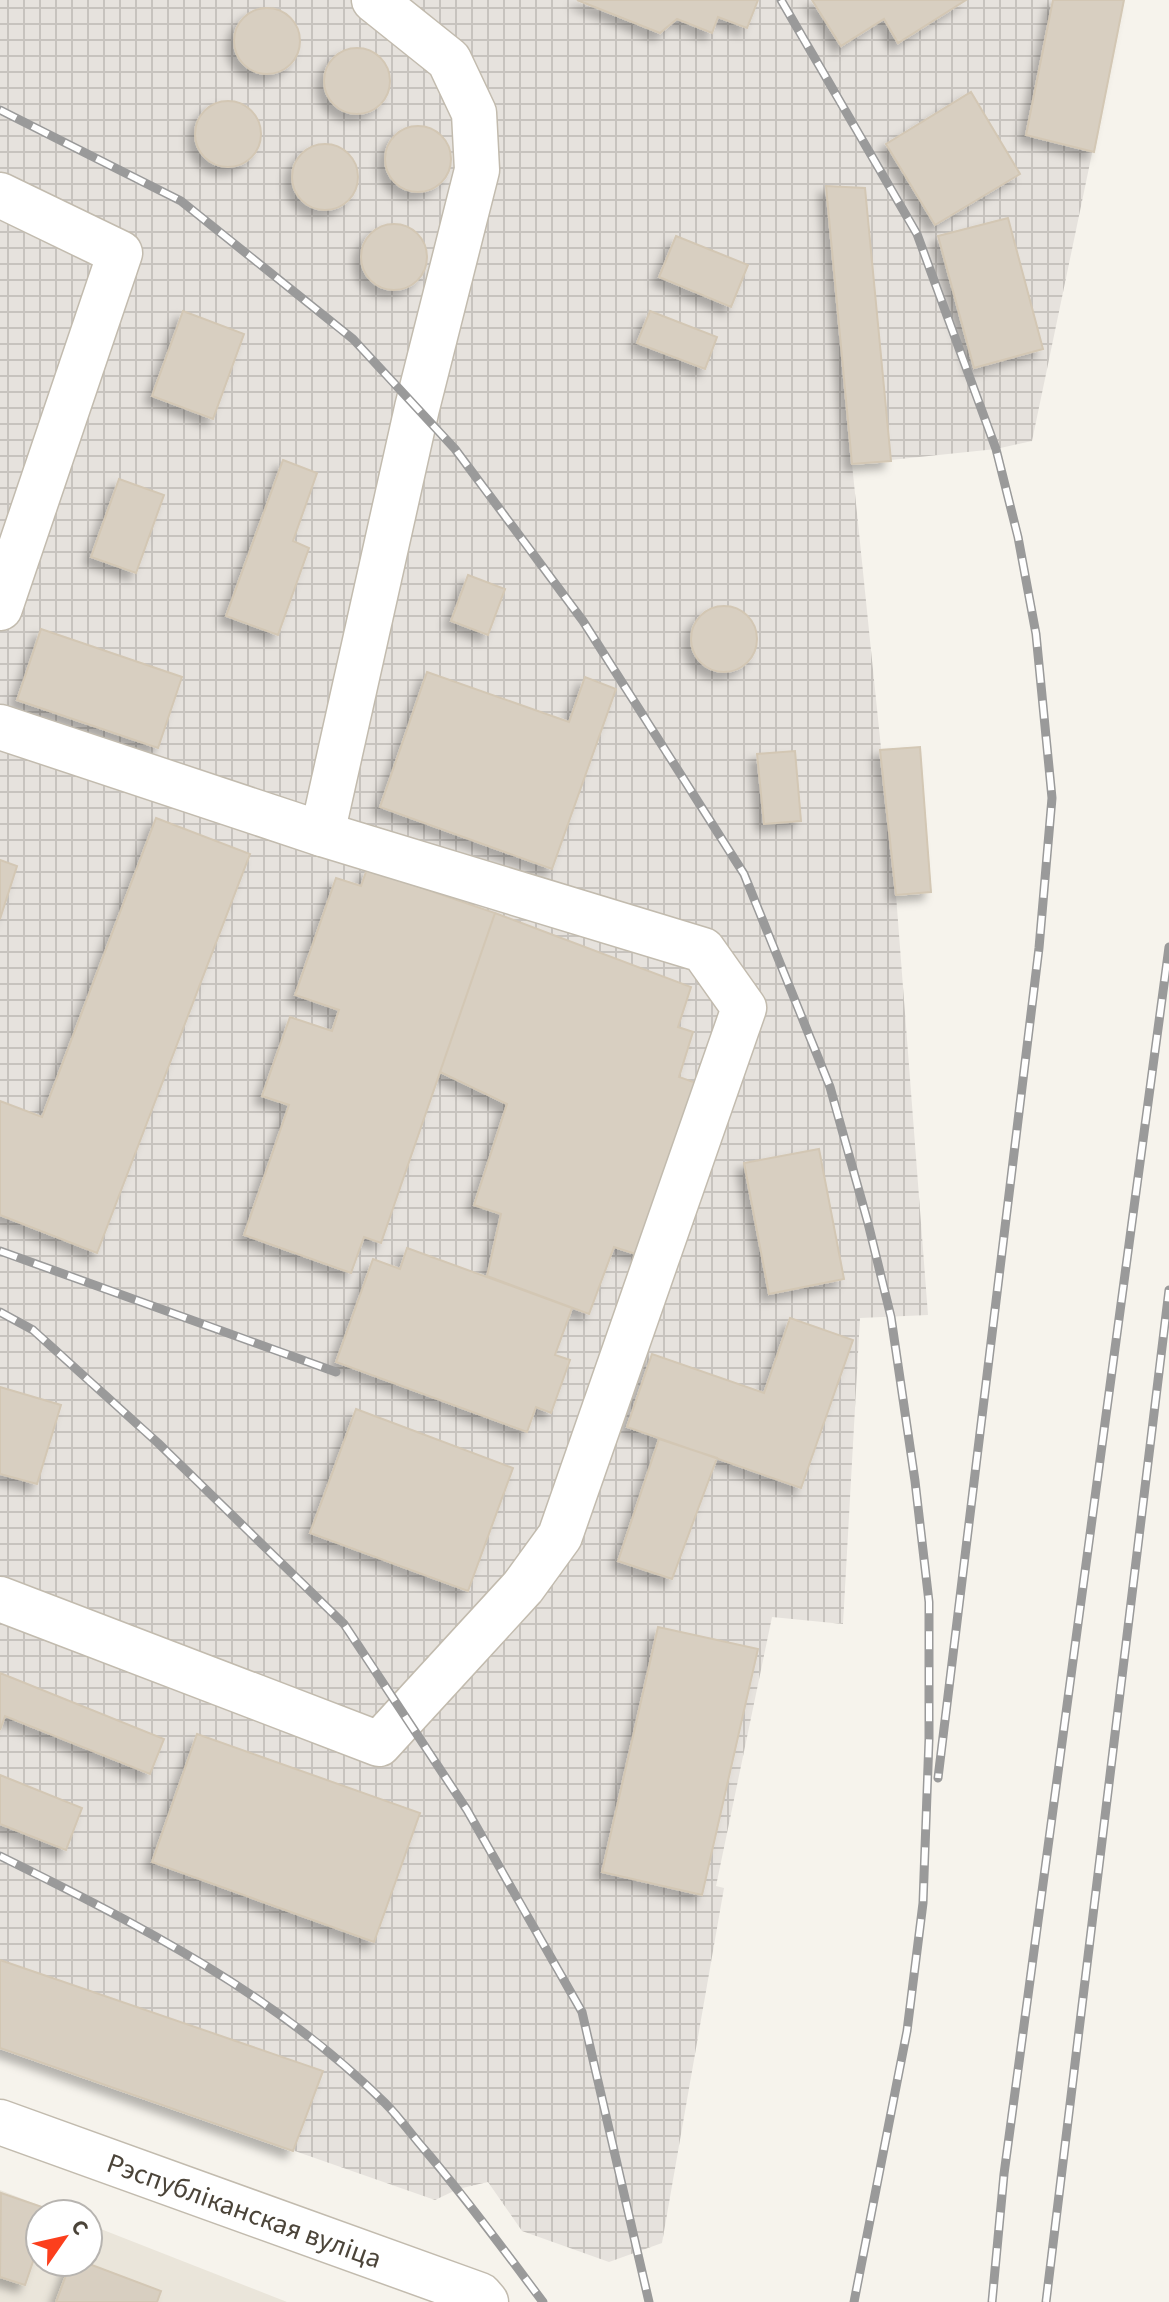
<svg xmlns="http://www.w3.org/2000/svg" width="1169" height="2302" font-family="'Source Sans 3',sans-serif">
	<style>
		.residential { fill: #eae5da }
		.industrial { fill: url(#industrial-grid) }
		.building { fill: #d8cfc1; stroke: #d3c7b4; stroke-width: 2; filter: url(#shadow) }
		.lines { fill: none; stroke-linecap: round; stroke-linejoin: round }
		.minor-casing { stroke: #c2bbae; stroke-width: 47 }
		.minor { stroke: #fff; stroke-width: 44 }
		.rail-casing { stroke: #9a9a9a; stroke-width: 9 }
		.rail { stroke: #fff; stroke-width: 6; stroke-dasharray: 18; stroke-linecap: butt }
		.labels { text-anchor: middle; stroke-width: 8; stroke-linejoin: round; paint-order: stroke }
		.street-label { font-size: 28px; fill: #4b4439; stroke: #fff }
	</style>
	<defs>
		<pattern id="industrial-grid" width="8" height="8" patternUnits="userSpaceOnUse" patternTransform="scale(2)"><rect width="8" height="8" fill="#e6e2dd"/><path d="M0 4h8M4 0v8" fill="none" stroke="#c7c3be"/></pattern>
		<filter id="shadow"><feDropShadow dx="-7" dy="7" stdDeviation="4" flood-color="#0004"/></filter>
	</defs>
	<rect width="100%" height="100%" fill="#f6f3ec"/>
	<path class="residential" d="M 0,2190 L 61,2214 L 40,2214 L 40,2262 L 88,2262 L 88,2224 L 287,2302 L 0,2302 Z"/>
	<path class="industrial" d="M 0,0 L 1124,0 L 1032,441 L 996,449 L 852,464 L 896,895 L 928,1315 L 860,1318 L 843,1624 L 772,1617 L 716,1886 L 724,1888 L 662,2243 L 609,2262 L 522,2231 L 488,2182 L 458,2189 L 435,2200 L 0,2048 Z"/>
	<path class="building" d="M 577,0 L 758,0 L 747,28 L 718,17 L 712,33 L 677,19 L 660,33 Z
		M 812,0 L 966,0 L 898,43 L 884,19 L 841,46 Z
		M 1053,0 L 1124,0 L 1094,152 L 1026,135 Z
		M234 41a33 33 0 1 1 66 0a33 33 0 1 1-66 0Z
		M324 81a33 33 0 1 1 66 0a33 33 0 1 1-66 0Z
		M 971,92 L 1020,174 L 935,225 L 886,144 Z
		M195 134a33 33 0 1 1 66 0a33 33 0 1 1-66 0Z
		M385 159a33 33 0 1 1 66 0a33 33 0 1 1-66 0Z
		M292 177a33 33 0 1 1 66 0a33 33 0 1 1-66 0Z
		M 826,186 L 865,188 L 891,461 L 852,464 Z
		M 1008,218 L 1043,349 L 974,368 L 938,236 Z
		M361 257a33 33 0 1 1 66 0a33 33 0 1 1-66 0Z
		M 676,236 L 748,265 L 731,307 L 659,277 Z
		M 183,311 L 244,334 L 213,419 L 152,396 Z
		M 650,311 L 717,337 L 705,369 L 637,343 Z
		M 283,460 L 317,473 L 293,541 L 309,548 L 278,635 L 226,616 Z
		M 119,479 L 164,495 L 136,573 L 91,557 Z
		M 468,575 L 505,589 L 488,635 L 451,621 Z
		M691 639a33 33 0 1 1 66 0a33 33 0 1 1-66 0Z
		M 41,629 L 182,677 L 158,748 L 17,700 Z
		M 427,672 L 569,722 L 585,677 L 616,689 L 552,869 L 380,807 Z
		M 920,747 L 931,892 L 896,895 L 880,750 Z
		M 795,751 L 801,821 L 764,824 L 757,754 Z
		M 156,818 L 250,854 L 97,1253 L 0,1215 L 0,1101 L 42,1117 Z
		M 0,860 L 17,866 L 0,919 Z
		M 367,869 L 495,913 L 381,1243 L 364,1237 L 351,1273 L 244,1235 L 289,1105 L 262,1096 L 290,1017 L 332,1031 L 339,1010 L 295,995 L 336,878 L 361,886 Z
		M 495,913 L 691,987 L 678,1027 L 693,1032 L 679,1077 L 699,1084 L 642,1256 L 614,1247 L 589,1314 L 487,1276 L 501,1214 L 474,1205 L 507,1104 L 440,1072 Z
		M 819,1149 L 844,1279 L 769,1294 L 744,1163 Z
		M 407,1248 L 572,1308 L 555,1355 L 570,1360 L 551,1413 L 536,1407 L 527,1432 L 336,1362 L 373,1259 L 400,1269 Z
		M 790,1318 L 853,1340 L 801,1488 L 627,1427 L 652,1354 L 764,1393 Z
		M 0,1387 L 61,1405 L 37,1484 L 0,1474 Z
		M 356,1409 L 513,1468 L 468,1591 L 310,1533 Z
		M 659,1439 L 717,1458 L 672,1579 L 618,1561 Z
		M 658,1627 L 758,1649 L 702,1895 L 602,1872 Z
		M 0,1673 L 164,1739 L 150,1774 L 5,1716 L 0,1730 Z
		M 197,1734 L 420,1813 L 374,1942 L 152,1862 Z
		M 0,1775 L 82,1808 L 66,1850 L 0,1824 Z
		M 0,1960 L 323,2071 L 293,2151 L 0,2048 Z
		M 1,2193 L 51,2210 L 49,2214 L 40,2214 L 40,2241 L 25,2285 L 0,2277 Z
		M 71,2262 L 84,2262 L 161,2291 L 157,2302 L 56,2302 Z"/>
	<g class="lines">
		<g class="minor-casing">
			<g id="minor">
				<path d="M 0,195 L 120,253 L 0,608"/>
				<path d="M 0,727 L 322,834 L 417,408 L 477,170 L 474,113 L 449,60 L 374,0"/>
				<path d="M 0,1599 L 379,1744 L 523,1587 L 560,1536 L 744,1008 L 703,950 L 322,834"/>
				<path id="s1" d="M 0,2122 L 480,2295 L 486,2302"/>
			</g>
		</g>
		<use href="#minor" class="minor"/>
		<g class="rail-casing">
			<path id="rail" d="M 781,0 L 917,234 L 996,449 L 1018,537 L 1036,634 L 1052,798 L 1039,948 L 938,1778
				M 0,110 L 181,201 L 353,339 L 455,449 L 583,621 L 744,874 L 830,1087 L 868,1223 L 891,1317 L 915,1481 L 929,1602 L 929,1739 L 923,1903 L 907,2031 L 854,2302
				M 0,1251 L 336,1372
				M 0,1312 L 33,1330 L 158,1443 L 344,1624 L 467,1810 L 582,2012 L 649,2302
				M 0,1856 C 138,1924 275,1994 385,2103 C 399,2117 411,2134 424,2149 C 466,2198 504,2250 543,2302
				M 992,2302 L 1004,2174 L 1169,947
				M 1046,2302 L 1169,1290"/>
		</g>
		<use href="#rail" class="rail"/>
	</g>
	<g class="labels">
		<g class="street-label">
			<text dy="10" stroke="none"><textPath href="#s1" startOffset="260">Рэспубліканская вуліца</textPath></text>
		</g>
	</g>
	<g transform="translate(64 2238) rotate(56)"><circle r="38" fill="#ffffff" stroke="#b7b4b0" stroke-width="2"/>
	<path d="M0-6L14 30L0 20L-14 30Z" fill="#fc3f1d"/>
	<text y="-12" font-size="22" font-weight="bold" text-anchor="middle" fill="#4b4439">С</text>
	</g>
</svg>
